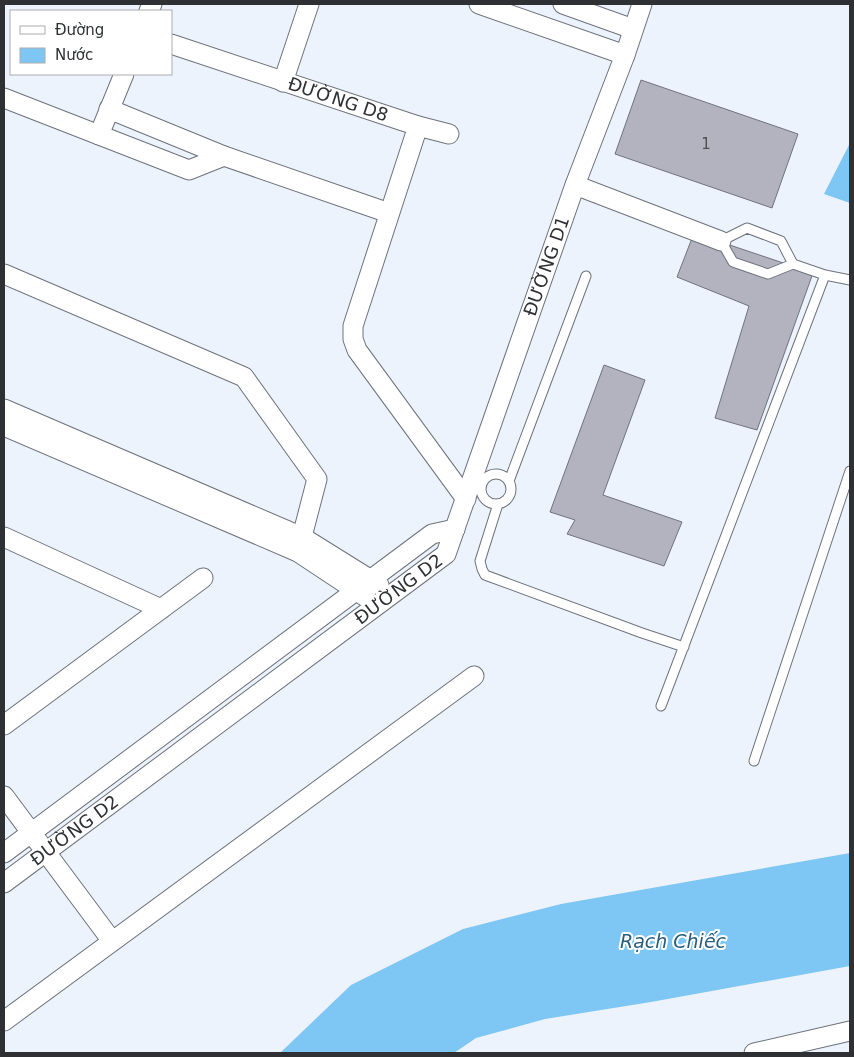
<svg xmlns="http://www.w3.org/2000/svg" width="854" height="1057" font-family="'DejaVu Sans',sans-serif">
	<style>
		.water { fill: #7ec6f4 }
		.building { fill: #b2b3be; stroke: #72727c }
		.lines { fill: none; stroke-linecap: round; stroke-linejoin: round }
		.service-casing { stroke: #6d727b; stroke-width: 11 }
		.minor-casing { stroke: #6d727b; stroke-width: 21 }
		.service { stroke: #fff; stroke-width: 9 }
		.minor { stroke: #fff; stroke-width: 19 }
		.labels { text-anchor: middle; stroke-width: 4; stroke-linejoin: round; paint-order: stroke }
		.number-label { font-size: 15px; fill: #4f5156 }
		.street-label { font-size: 18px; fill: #2e3034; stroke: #fff }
		.water-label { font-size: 19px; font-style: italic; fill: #275d7c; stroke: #fff }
	</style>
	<rect width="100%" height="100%" fill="#edf3fd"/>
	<path class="water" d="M 850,143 L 850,203 L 824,194 Z
		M 850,853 L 850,966 L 651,1002 L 545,1019 L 476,1038 L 454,1053 L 280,1053 L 351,985 L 463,929 L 561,904 Z"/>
	<path class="building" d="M 641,80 L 798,134 L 772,208 L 615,154 Z
		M 694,233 L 813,273 L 757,430 L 715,418 L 749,306 L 677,277 Z
		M 604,365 L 645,380 L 603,495 L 682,522 L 664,566 L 567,534 L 575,520 L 550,512 Z"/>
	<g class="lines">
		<g class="service-casing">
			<path id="service" d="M 793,264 L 781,241 L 747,228 L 721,241 L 733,262 L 768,274 L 793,264 L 825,275 L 850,280
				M481 489a15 15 0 1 1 30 0a15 15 0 1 1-30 0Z
				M 509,481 L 586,276
				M 498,504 L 480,561 L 482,569 L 485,575 L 642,633 L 684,647
				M 661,706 L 825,275
				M 754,761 L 850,471"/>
		</g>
		<g class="minor-casing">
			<g id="minor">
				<path d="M 479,4 L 625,55"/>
				<path d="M 563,4 L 633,29"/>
				<path d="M 149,11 L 152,4"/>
				<path id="s1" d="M 171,44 L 418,126 L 353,326 L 353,339 L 357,350 L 466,499"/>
				<path d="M 283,82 L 309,4"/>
				<path d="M 4,98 L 189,170 L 224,156"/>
				<path d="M 109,109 L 224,156 L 389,213"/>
				<path d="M 418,126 L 449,134"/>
				<path d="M 99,135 L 124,74"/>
				<path d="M 575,185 L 721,241"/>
				<path d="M 4,274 L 244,377 L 317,479 L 298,552"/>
				<path d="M 4,409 L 302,537 L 379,585"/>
				<path d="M 4,426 L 298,552 L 366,597"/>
				<path d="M 4,537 L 161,609"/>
				<path d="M 4,725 L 203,578"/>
				<path d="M 4,796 L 112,941"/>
				<path d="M 4,853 L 432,534 L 455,529"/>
				<path id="s2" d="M 4,883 L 446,554 L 575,185 L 625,55 L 642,4"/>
				<path d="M 4,1021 L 474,676"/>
				<path d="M 754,1053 L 850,1031"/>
			</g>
		</g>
		<use href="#service" class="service"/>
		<use href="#minor" class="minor"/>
	</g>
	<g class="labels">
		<g class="number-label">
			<text x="706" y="149">1</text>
		</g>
		<g class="street-label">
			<text dy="6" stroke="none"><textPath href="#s1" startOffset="176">ĐƯỜNG D8</textPath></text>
			<text dy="6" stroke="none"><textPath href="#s2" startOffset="856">ĐƯỜNG D1</textPath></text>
			<text dy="6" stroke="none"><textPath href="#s2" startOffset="492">ĐƯỜNG D2</textPath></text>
			<text dy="6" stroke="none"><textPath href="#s2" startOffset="88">ĐƯỜNG D2</textPath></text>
		</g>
		<g class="water-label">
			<text x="673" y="948">Rạch Chiếc</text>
		</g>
	</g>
	<rect width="854" height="1057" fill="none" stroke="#2e3034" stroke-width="10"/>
	<rect x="10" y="10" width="162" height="65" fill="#ffffff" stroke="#abacae"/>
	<rect x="20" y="26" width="25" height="8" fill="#ffffff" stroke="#abacae"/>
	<text x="55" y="35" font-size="15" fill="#2e3034">Đường</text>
	<rect x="20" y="48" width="25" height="15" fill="#7ec6f4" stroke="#abacae"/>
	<text x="55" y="60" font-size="15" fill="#2e3034">Nước</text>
</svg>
